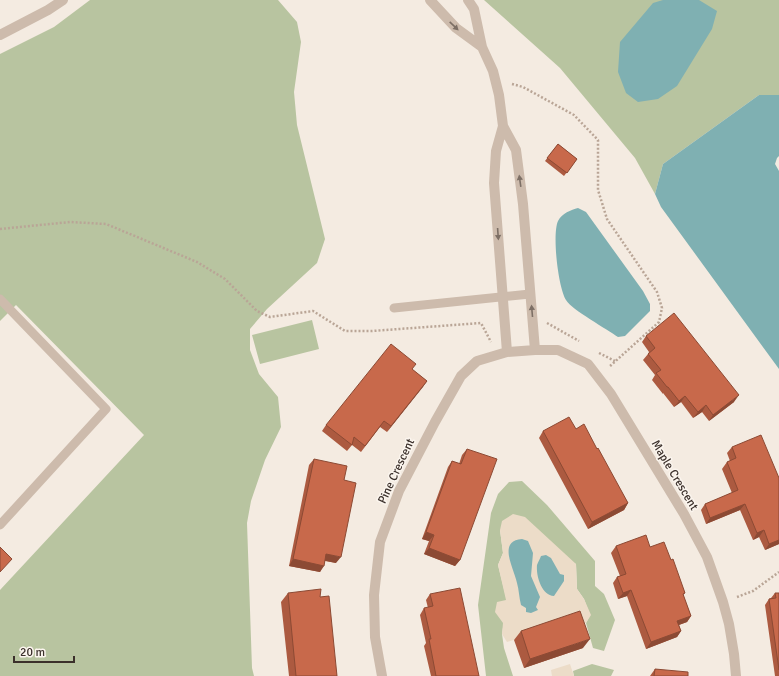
<svg xmlns="http://www.w3.org/2000/svg" width="779" height="676" font-family="Signika,sans-serif">
	<style>
		.green { fill: #b8c4a0 }
		.plaza { fill: #ecdcc8 }
		.water { fill: #7fb0b2 }
		.lines { fill: none; stroke-linecap: round; stroke-linejoin: round }
		.path { stroke: #b9a596; stroke-width: 2.5; stroke-dasharray: 2 2; stroke-linecap: butt }
		.lane { stroke: #cdbbac; stroke-width: 9 }
		.street { stroke: #cdbbac; stroke-width: 10 }
		.wall { fill: #ac5a40 }
		.shaded-wall { fill: #8c4a34 }
		.building { fill: #c8694b; stroke: #8c4a34 }
		.oneway { fill: #7d6f65 }
		.labels { text-anchor: middle; stroke-width: 3; stroke-linejoin: round; paint-order: stroke }
		.street-label { font-size: 12px; fill: #3b302b; stroke: #fbf5ee }
	</style>
	<rect width="100%" height="100%" fill="#f4ebe1"/>
	<path class="green" d="M 90,0 L 278,0 L 297,22 L 301,42 L 294,92 L 297,125 L 325,239 L 317,263 L 267,309 L 250,329 L 250,350 L 259,374 L 278,397 L 281,427 L 265,460 L 251,501 L 247,523 L 252,668 L 254,676 L 0,676 L 0,590 L 144,435 L 16,305 L 0,321 L 0,54 L 54,27 Z
		M 484,0 L 779,0 L 779,95 L 759,95 L 663,164 L 655,194 L 635,158 L 560,68 Z
		M 312,320 L 319,349 L 260,364 L 252,335 Z
		M 522,481 L 547,505 L 595,561 L 595,586 L 604,594 L 615,620 L 604,651 L 593,648 L 586,623 L 590,615 L 584,599 L 577,589 L 576,564 L 500,530 L 503,553 L 498,565 L 507,601 L 502,634 L 504,648 L 513,676 L 486,676 L 478,605 L 491,513 L 498,494 L 509,482 Z
		M 592,664 L 614,670 L 611,676 L 574,676 L 573,671 Z"/>
	<path class="plaza" d="M 513,514 L 525,517 L 576,564 L 577,589 L 584,599 L 591,615 L 586,623 L 580,625 L 574,620 L 507,642 L 502,634 L 503,623 L 495,612 L 497,602 L 506,600 L 498,565 L 503,553 L 500,530 L 502,521 Z
		M 570,664 L 574,676 L 552,676 L 551,670 Z"/>
	<path class="water" d="M 663,0 L 699,0 L 717,11 L 712,29 L 677,86 L 658,99 L 638,102 L 626,93 L 618,72 L 620,42 L 653,3 Z
		M 759,95 L 779,95 L 779,156 L 777,158 L 775,164 L 779,171 L 779,369 L 661,207 L 655,194 L 663,164 Z
		M 578,208 L 586,212 L 643,291 L 650,304 L 650,311 L 625,336 L 618,337 C 607,329 572,310 566,300 C 558,287 552,234 558,221 C 562,213 571,210 578,208 Z
		M 522,539 L 528,541 L 533,553 L 531,576 L 540,597 L 536,607 L 538,610 L 531,613 L 526,612 L 526,608 L 521,605 C 519,597 519,590 517,583 C 514,568 497,541 522,539 Z
		M 546,555 L 551,558 L 560,574 L 564,575 L 564,581 L 554,596 C 541,595 536,575 537,565 C 538,562 540,559 541,556 Z"/>
	<g class="lines">
		<path class="path" d="M 512,84 L 523,87 L 574,115 L 598,140 L 598,190 L 607,219 L 657,292 L 662,308 L 659,322 L 609,367
			M 0,229 L 70,222 L 106,224 L 197,262 L 225,279 L 257,311 L 270,317 L 313,311 L 345,331 L 372,331 L 481,323 L 491,342
			M 547,323 L 579,341
			M 599,353 L 615,361
			M 737,597 L 753,591 L 779,572"/>
		<path class="lane" d="M 0,299 L 106,409 L 0,525
			M 394,308 L 530,294"/>
		<path class="street" d="M 430,0 L 456,28 L 482,47
			M 468,0 L 474,9 L 482,47 L 493,71 L 499,95 L 503,126 L 516,150 L 523,204 L 535,350
			M 0,35 L 48,10 L 63,0
			M 503,126 L 496,151 L 494,183 L 507,352
			M 382,676 L 375,637 L 374,595 L 380,542 L 399,491 L 435,422 L 461,376 L 477,361 L 507,352 L 535,350 L 558,350 L 588,364 L 611,394 L 684,514 L 707,557 L 723,602 L 729,624 L 734,654 L 736,676"/>
	</g>
	<path class="wall" d="M 558,144 L 577,159 L 564,176 L 545,161 Z
		M 646,336 L 734,402 L 709,421 L 702,412 L 693,418 L 681,402 L 674,407 L 663,393 L 663,394 L 652,380 L 655,375 L 643,360 L 648,354 L 649,352 L 642,342 Z
		M 413,370 L 427,381 L 387,432 L 380,427 L 361,452 L 352,445 L 347,451 L 322,431 L 326,425 Z
		M 576,429 L 597,449 L 628,503 L 624,510 L 588,529 L 539,438 L 543,431 Z
		M 732,447 L 779,478 L 779,544 L 765,550 L 759,537 L 753,540 L 740,510 L 706,524 L 701,510 L 705,504 L 732,493 L 722,469 L 727,462 L 730,461 L 727,453 Z
		M 467,449 L 460,560 L 455,566 L 424,554 L 429,541 L 422,539 L 448,467 L 452,461 L 459,464 L 462,455 Z
		M 314,459 L 336,563 L 325,561 L 320,572 L 289,566 L 309,465 Z
		M 616,546 L 650,547 L 671,560 L 685,593 L 683,595 L 691,616 L 687,622 L 679,625 L 681,631 L 677,637 L 646,649 L 627,596 L 618,599 L 613,583 L 617,577 L 620,576 L 611,553 Z
		M 288,593 L 320,597 L 337,676 L 289,676 L 281,602 Z
		M 775,593 L 779,593 L 779,676 L 775,676 L 765,605 L 769,599 L 771,598 Z
		M 430,594 L 479,676 L 431,676 L 424,646 L 426,643 L 420,615 L 424,608 L 428,608 L 426,600 Z
		M 521,631 L 583,648 L 524,668 L 514,640 Z
		M 655,669 L 688,676 L 650,676 Z"/>
	<path class="shaded-wall" d="M 427,381 L 423,387 L 387,432 L 391,426 Z
		M 739,395 L 734,402 L 709,421 L 713,415 Z
		M 685,396 L 681,402 L 674,407 L 679,401 Z
		M 706,405 L 702,412 L 693,418 L 698,412 Z
		M 628,503 L 624,510 L 588,529 L 592,522 Z
		M 745,504 L 740,510 L 706,524 L 710,518 Z
		M 764,530 L 759,537 L 753,540 L 757,533 Z
		M 426,532 L 434,535 L 429,541 L 422,539 Z
		M 779,540 L 779,544 L 765,550 L 769,544 Z
		M 429,548 L 460,560 L 455,566 L 424,554 Z
		M 326,554 L 341,557 L 336,563 L 322,560 Z
		M 293,559 L 324,566 L 320,572 L 289,566 Z
		M 631,590 L 627,596 L 618,599 L 623,593 Z
		M 691,616 L 687,622 L 673,627 L 677,621 Z
		M 681,631 L 677,637 L 646,649 L 651,642 Z
		M 590,639 L 583,648 L 524,668 L 530,659 Z"/>
	<path class="building" d="M 558,144 L 577,159 L 567,173 L 547,158 Z
		M 674,313 L 739,395 L 713,415 L 706,405 L 698,412 L 685,396 L 679,401 L 668,387 L 667,387 L 656,373 L 661,370 L 648,354 L 655,348 L 646,336 Z
		M 391,344 L 416,364 L 412,369 L 427,381 L 391,426 L 384,421 L 365,446 L 354,437 L 352,445 L 326,425 Z
		M 569,417 L 576,429 L 584,424 L 597,449 L 598,448 L 628,503 L 592,522 L 543,431 Z
		M 761,435 L 779,478 L 779,540 L 769,544 L 764,530 L 757,533 L 745,504 L 710,518 L 705,504 L 738,490 L 727,462 L 736,458 L 732,447 Z
		M 467,449 L 497,459 L 460,560 L 429,548 L 434,535 L 426,532 L 452,461 L 461,464 Z
		M 314,459 L 347,466 L 344,480 L 356,483 L 341,557 L 326,554 L 324,566 L 293,559 Z
		M 646,535 L 650,547 L 664,542 L 671,560 L 673,559 L 685,593 L 683,594 L 691,616 L 677,621 L 681,631 L 651,642 L 631,590 L 623,593 L 617,577 L 626,574 L 616,546 Z
		M 0,547 L 12,559 L 0,572 Z
		M 460,588 L 479,676 L 436,676 L 429,639 L 431,639 L 424,608 L 433,606 L 430,594 Z
		M 321,589 L 320,597 L 329,596 L 337,676 L 296,676 L 288,593 Z
		M 775,593 L 779,593 L 779,670 L 769,599 L 776,598 Z
		M 580,611 L 590,639 L 530,659 L 521,631 Z
		M 655,669 L 688,672 L 688,676 L 654,676 Z"/>
	<defs><path id="oneway-solid" d="M-6-.8H1V-3.2L6.5 0L1 3.2V.8H-6Z"/></defs>
	<g class="oneway">
		<use href="#oneway-solid" transform="translate(454 26) rotate(44)"/>
		<use href="#oneway-solid" transform="translate(520 181) rotate(-98)"/>
		<use href="#oneway-solid" transform="translate(498 234) rotate(86)"/>
		<use href="#oneway-solid" transform="translate(532 311) rotate(-95)"/>
	</g>
	<g class="labels">
		<g class="street-label">
			<text transform="translate(396 471) rotate(-65)" y="4">Pine Crescent</text>
			<text transform="translate(675 475) rotate(59)" y="4">Maple Crescent</text>
		</g>
	</g>
	<path d="M14 656v6h60v-6" fill="none" stroke="#3b302b" stroke-width="2"/>
	<text x="20" y="656" font-size="12" fill="#3b302b" stroke="#fbf5ee" stroke-width="3" paint-order="stroke">20 m</text>
</svg>
